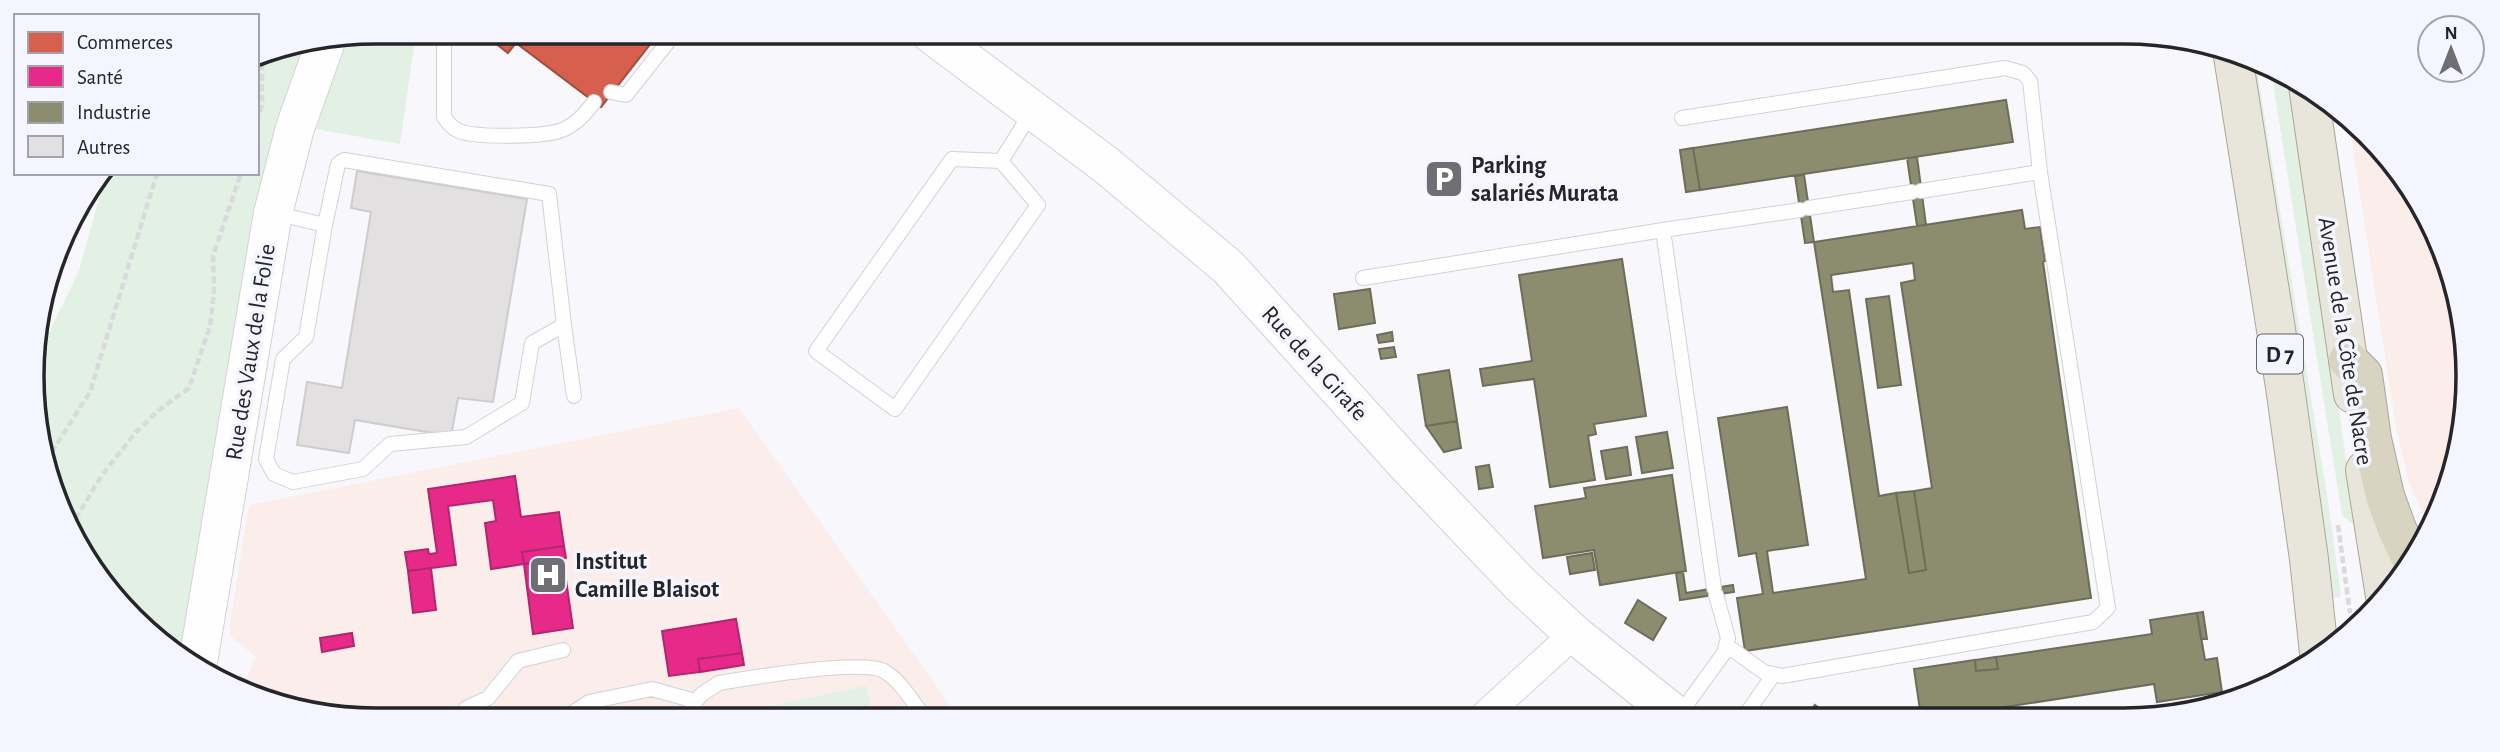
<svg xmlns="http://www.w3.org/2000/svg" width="2500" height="752" font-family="'Alegreya Sans',sans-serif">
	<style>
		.medical { fill: #fbeeea }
		.green { fill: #e3f0e4 }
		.shops { fill: #d6604d; stroke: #a14e42; stroke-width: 2 }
		.health { fill: #e7298a; stroke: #ad286d; stroke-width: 2 }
		.industry { fill: #8c8c6e; stroke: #6d6d5a; stroke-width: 2; fill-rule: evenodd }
		.building { fill: #e2e0e0; stroke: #cecccd; stroke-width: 2 }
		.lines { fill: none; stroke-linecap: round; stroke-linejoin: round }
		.lane-casing { stroke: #d2d2d6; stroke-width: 16 }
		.street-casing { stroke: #d2d2d6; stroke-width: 30 }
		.secondary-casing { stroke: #d2d2d6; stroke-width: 40 }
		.primary-casing { stroke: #aba695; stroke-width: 40 }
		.highway-casing { stroke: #aba695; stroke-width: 40 }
		.path { stroke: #dadadc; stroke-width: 4.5; stroke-dasharray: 7 3.5; stroke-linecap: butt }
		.lane { stroke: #fefeff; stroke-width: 14 }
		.street { stroke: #fefeff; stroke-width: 28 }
		.secondary { stroke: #fefeff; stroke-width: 38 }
		.primary { stroke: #e8e5db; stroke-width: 38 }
		.highway { stroke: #d9d3c2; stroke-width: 38 }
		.labels { text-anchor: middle; stroke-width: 7; stroke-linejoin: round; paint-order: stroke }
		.shield { fill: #f4f5ff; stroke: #63636a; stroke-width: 2 }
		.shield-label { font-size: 23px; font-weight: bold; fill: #25252a }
		.poi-label { font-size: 24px; font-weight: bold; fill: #25252a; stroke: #f4f5ff; text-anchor: start }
		.street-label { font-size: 24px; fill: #25252a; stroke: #f4f5ff }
		.rim { fill: none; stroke: #25252a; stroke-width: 3.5 }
	</style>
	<rect width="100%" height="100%" fill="#f7f7fc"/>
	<path class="medical" d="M 2349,123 L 2410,184 L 2462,308 L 2462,443 L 2429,530 L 2409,482 L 2396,427 Z
		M 739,408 L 957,715 L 309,714 L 242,689 L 256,657 L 230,636 L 230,623 L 249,505 Z"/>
	<path class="green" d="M 376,32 L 416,32 L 400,144 L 316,129 L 346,37 Z
		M 309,45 L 183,657 L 103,586 L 50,486 L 34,363 L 79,271 L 106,173 L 257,173 L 257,55 Z
		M 2247,61 L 2256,65 L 2329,507 L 2341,597 L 2328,598 Z
		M 2271,71 L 2289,78 L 2336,374 L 2336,388 L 2355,524 L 2351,523 L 2342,515 Z
		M 866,686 L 872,715 L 747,715 L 747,711 Z"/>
	<path class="shops" d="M 481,32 L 659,33 L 601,107 L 516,43 L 508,53 Z"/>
	<path class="health" d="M 515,476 L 521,517 L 559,512 L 564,546 L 522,552 L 524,564 L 491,569 L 485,523 L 496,521 L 493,500 L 448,506 L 456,565 L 408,571 L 405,552 L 428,549 L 429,554 L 437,553 L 428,489 Z
		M 564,546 L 566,558 L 524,564 L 522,552 Z
		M 563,559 L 573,628 L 533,634 L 524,564 Z
		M 431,568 L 436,610 L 413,613 L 408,571 Z
		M 736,619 L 742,653 L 698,659 L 700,672 L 669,676 L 662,631 Z
		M 352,633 L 354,646 L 322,652 L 320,638 Z
		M 742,653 L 744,665 L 700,672 L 698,659 Z"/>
	<path class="industry" d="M 2006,100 L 2013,142 L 1700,190 L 1693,148 Z
		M 1693,148 L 1700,190 L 1686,192 L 1680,150 Z
		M 1917,157 L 1926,225 L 1917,226 L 1907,158 Z
		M 1804,175 L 1814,242 L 1805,243 L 1795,176 Z
		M 2022,210 L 2025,229 L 2040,227 L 2045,261 L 2043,262 L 2091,598 L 1745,651 L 1737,598 L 1763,594 L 1756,553 L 1739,556 L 1718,418 L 1787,407 L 1808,545 L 1767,551 L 1773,593 L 1866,579 L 1814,242 ZM 1913,263 L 1915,280 L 1901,283 L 1932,488 L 1914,491 L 1926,570 L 1909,573 L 1896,493 L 1879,496 L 1849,290 L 1833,292 L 1831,275 Z
		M 1622,259 L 1646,416 L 1594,424 L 1596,434 L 1588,436 L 1595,480 L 1550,487 L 1534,379 L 1483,386 L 1480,369 L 1532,361 L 1519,275 Z
		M 1370,289 L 1375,323 L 1339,329 L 1334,294 Z
		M 1889,296 L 1901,385 L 1878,388 L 1866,299 Z
		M 1392,332 L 1393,341 L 1379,343 L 1377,335 Z
		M 1394,347 L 1396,357 L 1381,359 L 1379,349 Z
		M 1449,370 L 1457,421 L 1426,426 L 1418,375 Z
		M 1457,421 L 1461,448 L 1444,452 L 1426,426 Z
		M 1667,432 L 1673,468 L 1642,473 L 1636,437 Z
		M 1627,447 L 1631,475 L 1606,479 L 1601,451 Z
		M 1489,465 L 1493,487 L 1479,489 L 1476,467 Z
		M 1672,475 L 1686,571 L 1600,585 L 1594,550 L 1543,558 L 1535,506 L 1586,498 L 1584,488 Z
		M 1914,491 L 1926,570 L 1909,573 L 1896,493 Z
		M 1592,553 L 1595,570 L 1570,574 L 1567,557 Z
		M 1683,572 L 1686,593 L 1733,585 L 1734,592 L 1680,600 L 1676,573 Z
		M 1638,600 L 1666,618 L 1653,640 L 1625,623 Z
		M 2203,612 L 2207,639 L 2201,639 L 2197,613 Z
		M 2197,613 L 2205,660 L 2217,658 L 2222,692 L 2157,702 L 2154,684 L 1960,714 L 1960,717 L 1921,717 L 1914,669 L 1975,660 L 1976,671 L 1998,669 L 1996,657 L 2152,634 L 2150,620 Z
		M 1996,657 L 1998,669 L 1976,671 L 1975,660 Z
		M 1815,705 L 1831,717 L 1806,717 Z"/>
	<path class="building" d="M 357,171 L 527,199 L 493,402 L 458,398 L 451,436 L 355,420 L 349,453 L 297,445 L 307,382 L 342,388 L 371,212 L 351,208 Z"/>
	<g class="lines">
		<g class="lane-casing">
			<path id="lane" d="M 444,32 L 444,117 C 448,123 452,128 459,131 C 476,138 545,137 562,130 C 576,125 586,113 594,102
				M 611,92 L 626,95 L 675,33
				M 1682,118 L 2005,68 L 2023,73 L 2030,81 L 2040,172
				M 1001,161 L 1038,205 L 895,409 L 816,351 L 952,159 L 1001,161 L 1033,110
				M 1809,208 L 1912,192
				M 274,213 L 325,225 L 338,164 L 344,160 L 549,194 L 564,325
				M 325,225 L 306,337 L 283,359 L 266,459 L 274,474 L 293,482 L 363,469 L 390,444 L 466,437 L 522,403 L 532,343 L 564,325 L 574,396
				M 1663,230 L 1800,210
				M 1363,278 L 1663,230 L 1714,588
				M 1726,645 L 1764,672 L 1782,676 L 2093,622 L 2108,608 L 2040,172 L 1921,191
				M 204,674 L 243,686
				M 466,708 L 488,698 L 518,661 L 563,650
				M 571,714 L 589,702 L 652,689 L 695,701
				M 684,715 L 702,694 L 719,683 C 749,678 861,659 884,671 C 901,681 911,700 923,715
				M 1679,715 L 1724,653 L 1728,638 L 1716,595
				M 1744,717 L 1774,674"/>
		</g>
		<g class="street-casing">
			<path id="street" d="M 1484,716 L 1574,634"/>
		</g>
		<g class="secondary-casing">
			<path id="secondary" d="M 931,34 L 1106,165 L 1228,267 L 1407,465 L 1520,584 L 1574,634 L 1678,717
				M 197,668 L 273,213 L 295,128 L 326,41"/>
		</g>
		<g class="primary-casing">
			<path id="primary" d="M 2233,56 L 2285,387 L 2309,559 L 2319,653
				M 2308,86 L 2353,394
				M 2365,470 L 2385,596"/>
		</g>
		<g class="highway-casing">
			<path id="highway" d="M 2348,360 L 2363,375 L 2372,439 L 2385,496 L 2397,529 L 2412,561"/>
		</g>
		<path class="path" d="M 257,122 L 262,105 L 262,54
			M 46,461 L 90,392 L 157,173
			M 2338,525 L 2350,613
			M 73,529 L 76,518 L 102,475 L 136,432 L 159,410 L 189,388 L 210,326 L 214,292 L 213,256 L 241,173"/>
		<use href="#lane" class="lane"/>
		<use href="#street" class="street"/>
		<use href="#secondary" class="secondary"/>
		<use href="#primary" class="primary"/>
		<use href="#highway" class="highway"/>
	</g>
	<defs>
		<g id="parking-square" transform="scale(2.0125)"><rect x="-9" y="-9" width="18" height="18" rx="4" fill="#6e6e74" stroke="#f4f5ff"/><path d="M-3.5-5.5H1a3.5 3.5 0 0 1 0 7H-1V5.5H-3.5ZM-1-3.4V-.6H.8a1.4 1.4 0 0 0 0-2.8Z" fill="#fff"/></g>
		<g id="hospital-square" transform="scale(2.0125)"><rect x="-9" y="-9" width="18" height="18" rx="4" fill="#6e6e74" stroke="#f4f5ff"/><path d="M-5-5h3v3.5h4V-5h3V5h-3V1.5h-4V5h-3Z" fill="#fff"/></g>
	</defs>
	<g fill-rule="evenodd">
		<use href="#parking-square" x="1444" y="179"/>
		<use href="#hospital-square" x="548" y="575"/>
	</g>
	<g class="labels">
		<rect class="shield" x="2257" y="334.5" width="46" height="39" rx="5"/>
		<g class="shield-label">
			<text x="2280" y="362">D 7</text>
		</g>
		<g class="poi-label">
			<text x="1471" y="173">Parking<tspan x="1471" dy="28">salariés Murata</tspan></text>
			<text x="575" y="569">Institut<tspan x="575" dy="28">Camille Blaisot</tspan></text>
		</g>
		<g class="street-label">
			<text transform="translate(2346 341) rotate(81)" y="8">Avenue de la Côte de Nacre</text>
			<text transform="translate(250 352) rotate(-81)" y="8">Rue des Vaux de la Folie</text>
			<text transform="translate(1315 363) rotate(48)" y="8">Rue de la Girafe</text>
		</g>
	</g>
	<path d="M0 0H2500V752H0ZM376 44H2124A332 332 0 0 1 2456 376V376A332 332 0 0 1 2124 708H376A332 332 0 0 1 44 376V376A332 332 0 0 1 376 44Z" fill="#f4f5ff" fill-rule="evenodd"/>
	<path class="rim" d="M376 44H2124A332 332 0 0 1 2456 376V376A332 332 0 0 1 2124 708H376A332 332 0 0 1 44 376V376A332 332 0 0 1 376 44Z"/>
	<rect x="14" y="14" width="245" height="161" fill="#f4f5ff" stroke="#a1a2aa" stroke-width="2"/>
	<rect x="28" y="32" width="35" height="21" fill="#d6604d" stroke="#a1a2aa" stroke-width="2"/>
	<text x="77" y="49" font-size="21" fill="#25252a">Commerces</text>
	<rect x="28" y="66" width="35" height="21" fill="#e7298a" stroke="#a1a2aa" stroke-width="2"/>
	<text x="77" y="84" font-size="21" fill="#25252a">Santé</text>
	<rect x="28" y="102" width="35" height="21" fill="#8c8c6e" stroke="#a1a2aa" stroke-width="2"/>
	<text x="77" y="119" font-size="21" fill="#25252a">Industrie</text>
	<rect x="28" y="136" width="35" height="21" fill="#e2e0e0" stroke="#a1a2aa" stroke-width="2"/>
	<text x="77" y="154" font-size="21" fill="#25252a">Autres</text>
	<g transform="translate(2451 49)"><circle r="33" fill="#f4f5ff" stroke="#a1a2aa" stroke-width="2"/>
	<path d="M0-5L12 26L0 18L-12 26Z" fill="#6e6e74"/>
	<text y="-10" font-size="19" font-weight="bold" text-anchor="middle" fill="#25252a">N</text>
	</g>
</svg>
